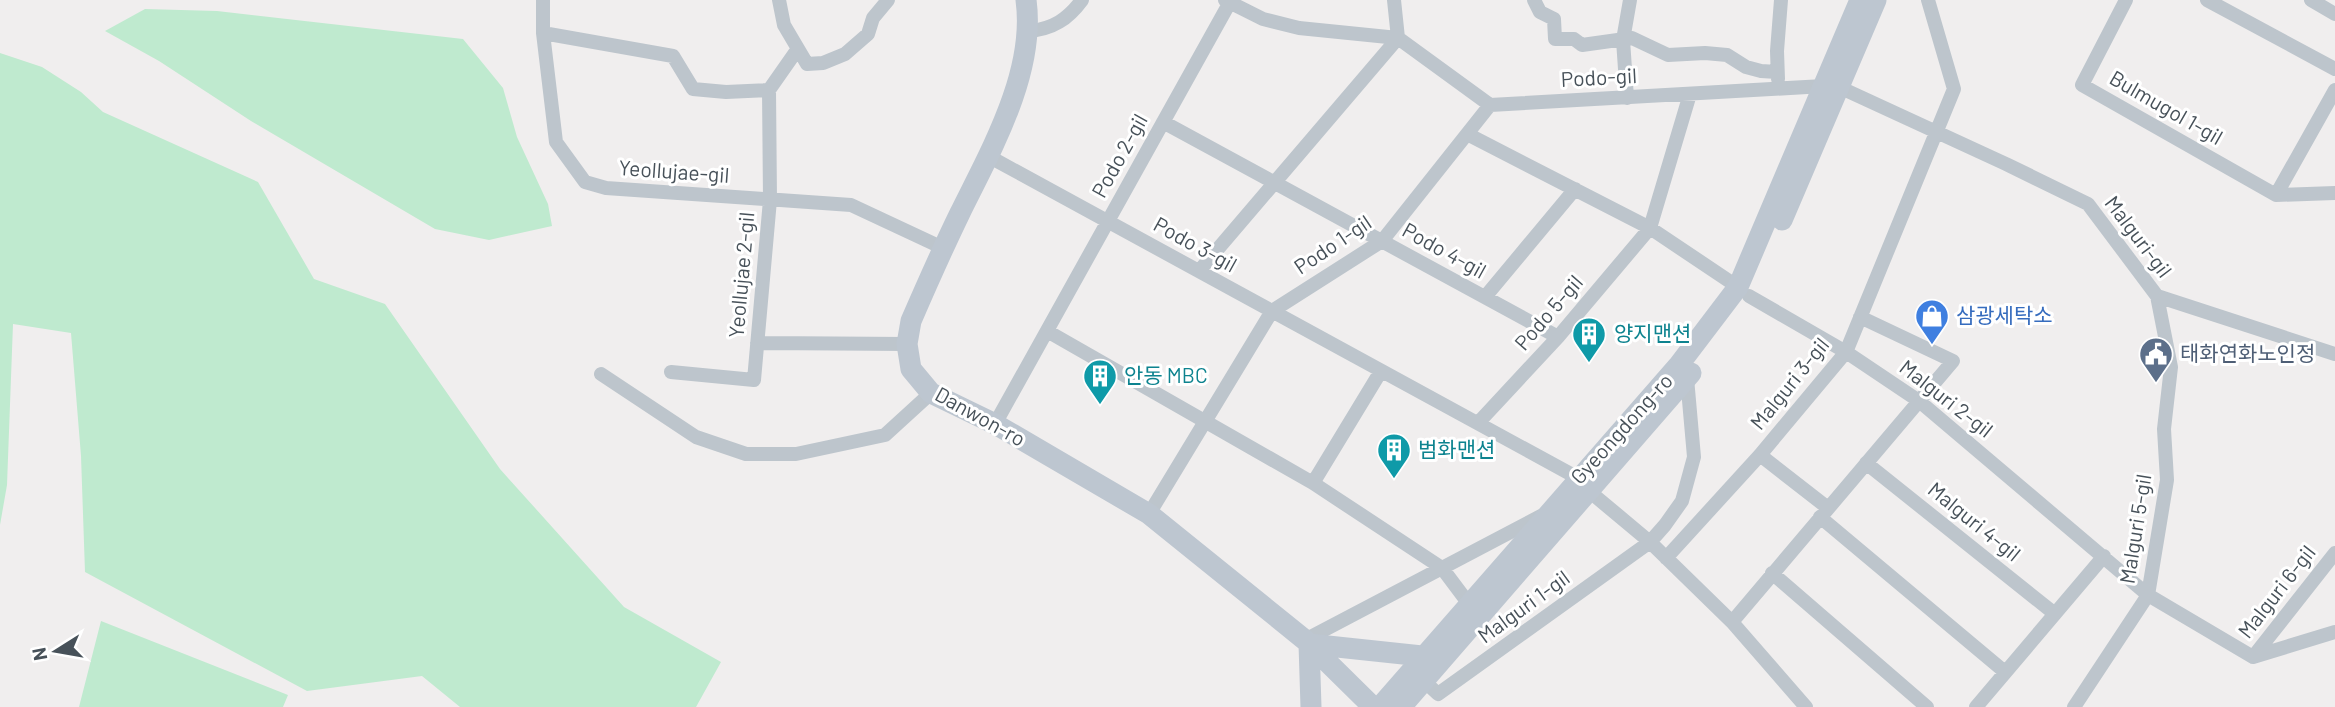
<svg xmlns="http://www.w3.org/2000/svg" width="2335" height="707" font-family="Barlow,'Noto Sans KR',sans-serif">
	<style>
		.green { fill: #bfeacf }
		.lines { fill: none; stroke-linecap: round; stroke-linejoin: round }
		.street { stroke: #bdc5cc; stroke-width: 14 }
		.secondary { stroke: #bdc6d0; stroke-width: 21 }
		.labels { text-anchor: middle; stroke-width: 6; stroke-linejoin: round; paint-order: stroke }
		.street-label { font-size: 21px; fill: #475159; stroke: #fff }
		.shop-label { font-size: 21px; fill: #366cbe; stroke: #fff; text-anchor: start }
		.culture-label { font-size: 21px; fill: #0d838f; stroke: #fff; text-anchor: start }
		.service-label { font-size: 21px; fill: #4e5e75; stroke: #fff; text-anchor: start }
	</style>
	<rect width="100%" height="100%" fill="#f0eeee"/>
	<path class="green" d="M 145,9 L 217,11 L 463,39 L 503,88 L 517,137 L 548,204 L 552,226 L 489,240 L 435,229 L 251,121 L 159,61 L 105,31 Z
		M 0,53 L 42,67 L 81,92 L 103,112 L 258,182 L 314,279 L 385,304 L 500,469 L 624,607 L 721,662 L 696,707 L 460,707 L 422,676 L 307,691 L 85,572 L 81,456 L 71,333 L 13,324 L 7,485 L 0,525 Z
		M 101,621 L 288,695 L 283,707 L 79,707 Z"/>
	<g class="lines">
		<path class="street" d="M 543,0 L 543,33 L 556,142 L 585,182 L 606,188 L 851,205 L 943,248
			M 779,0 L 784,25 L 807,64 L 823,63 L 845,54 L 868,34 L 873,18 L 888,0
			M 1225,0 L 1263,19 L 1299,28 L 1398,38 L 1490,105 L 1824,86
			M 1534,0 L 1540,12 L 1554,19 L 1555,39 L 1574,39 L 1582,45 L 1632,38 L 1668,55 L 1705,53 L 1727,55 L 1746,67 L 1761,71 L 1777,72
			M 2126,0 L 2082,85 L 2276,195 L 2335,193
			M 2207,0 L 2335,69
			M 2311,0 L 2335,14
			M 1029,31 C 1053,29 1068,19 1082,0
			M 543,33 L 673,56 L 693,89 L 726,92 L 769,90
			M 1778,79 L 1777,51 L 1781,0
			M 1841,88 L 2006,164 L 2088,204 L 2157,296 L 2335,354
			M 769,90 L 797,50
			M 1627,98 L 1623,40 L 1630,0
			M 1163,122 L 1558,337
			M 1469,135 L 1650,228 L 1738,287
			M 988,156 L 1578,478
			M 2276,195 L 2335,90
			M 1199,271 L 1398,38 L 1394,0
			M 1749,296 L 1846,352 L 1919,401 L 2148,595 L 2253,657 L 2335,632
			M 1485,297 L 1575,189
			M 1047,331 L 1313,483 L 1442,568 L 1469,604
			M 757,343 L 907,344
			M 671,372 L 754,380 L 770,200 L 769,90
			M 601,374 L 696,437 L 746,454 L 796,454 L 885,435 L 931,393
			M 1478,423 L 1558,337 L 1650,228 L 1690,94
			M 995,424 L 1230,2
			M 1760,455 L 1828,508
			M 1866,463 L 2055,614
			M 1313,483 L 1381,371
			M 1589,491 L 1650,542 L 1732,622 L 1806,707
			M 1149,514 L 1272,311 L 1382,241 L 1490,105
			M 1820,517 L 2005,672
			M 1666,558 L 1760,455 L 1846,352 L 1954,89 L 1928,0
			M 1772,573 L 1927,707
			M 1732,622 L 1953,361 L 1860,317
			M 1305,640 L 1541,516
			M 2253,657 L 2335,553
			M 1423,680 L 1438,694 L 1650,542 L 1665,525 L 1682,501 L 1694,457 L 1687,378
			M 1976,707 L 2104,556
			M 2074,707 L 2148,595 L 2167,480 L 2164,429 L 2171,367 L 2157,296"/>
		<path class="secondary" d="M 1026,0 C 1036,72 991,150 960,213 C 943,248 927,284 911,321 L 907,344 L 911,369 L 931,393 L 995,424 L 1149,514 L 1305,640 L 1373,707
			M 1782,220 L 1876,0
			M 1311,707 L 1309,644 L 1422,656
			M 1380,707 L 1678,366 L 1738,287 L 1860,0
			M 1401,707 L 1691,373"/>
	</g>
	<defs>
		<g id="shop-pin" transform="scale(1.75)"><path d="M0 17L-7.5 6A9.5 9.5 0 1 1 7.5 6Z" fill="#3f7fe0" stroke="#fff"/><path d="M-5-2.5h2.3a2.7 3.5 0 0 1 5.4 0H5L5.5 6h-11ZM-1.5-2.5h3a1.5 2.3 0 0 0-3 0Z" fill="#fff"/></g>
		<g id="building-pin" transform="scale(1.75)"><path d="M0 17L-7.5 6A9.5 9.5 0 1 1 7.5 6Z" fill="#0f9aa8" stroke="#fff"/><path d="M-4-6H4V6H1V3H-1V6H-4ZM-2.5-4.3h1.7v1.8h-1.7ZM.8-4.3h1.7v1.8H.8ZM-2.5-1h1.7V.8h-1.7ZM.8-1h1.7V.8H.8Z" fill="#fff"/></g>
		<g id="civic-pin" transform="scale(1.75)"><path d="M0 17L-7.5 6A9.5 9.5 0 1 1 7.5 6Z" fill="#5c6f8a" stroke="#fff"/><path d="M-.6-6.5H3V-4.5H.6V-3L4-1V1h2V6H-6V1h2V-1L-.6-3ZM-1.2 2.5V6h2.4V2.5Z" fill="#fff"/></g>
	</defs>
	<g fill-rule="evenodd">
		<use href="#shop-pin" x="1932" y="316"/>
		<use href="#building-pin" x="1589" y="334"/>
		<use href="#civic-pin" x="2156" y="354"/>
		<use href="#building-pin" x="1100" y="376"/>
		<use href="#building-pin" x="1394" y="450"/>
	</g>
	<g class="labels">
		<g class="street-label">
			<text transform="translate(1599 78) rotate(-3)" y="7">Podo-gil</text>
			<text transform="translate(2166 108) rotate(30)" y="7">Bulmugol 1-gil</text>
			<text transform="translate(1120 156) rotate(-61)" y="7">Podo 2-gil</text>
			<text transform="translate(674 172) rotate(4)" y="7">Yeollujae-gil</text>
			<text transform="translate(2138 237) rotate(53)" y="7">Malguri-gil</text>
			<text transform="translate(1195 245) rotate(29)" y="7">Podo 3-gil</text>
			<text transform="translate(1333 245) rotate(-34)" y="7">Podo 1-gil</text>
			<text transform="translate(1444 251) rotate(29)" y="7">Podo 4-gil</text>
			<text transform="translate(742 275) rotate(-85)" y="7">Yeollujae 2-gil</text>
			<text transform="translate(1549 313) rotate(-49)" y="7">Podo 5-gil</text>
			<text transform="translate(1790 384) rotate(-51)" y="7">Malguri 3-gil</text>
			<text transform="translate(1946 399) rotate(38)" y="7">Malguri 2-gil</text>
			<text transform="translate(980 417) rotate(29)" y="7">Danwon-ro</text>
			<text transform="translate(1622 429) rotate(-48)" y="7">Gyeongdong-ro</text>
			<text transform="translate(1974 522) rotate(39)" y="7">Malguri 4-gil</text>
			<text transform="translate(2136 529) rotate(-81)" y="7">Malguri 5-gil</text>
			<text transform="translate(2277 592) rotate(-52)" y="7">Malguri 6-gil</text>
			<text transform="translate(1524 607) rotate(-36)" y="7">Malguri 1-gil</text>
		</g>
		<g class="shop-label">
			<text x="1956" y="323">삼광세탁소</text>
		</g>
		<g class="culture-label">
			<text x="1614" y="341">양지맨션</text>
			<text x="1124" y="383">안동 MBC</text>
			<text x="1418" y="457">범화맨션</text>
		</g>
		<g class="service-label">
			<text x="2180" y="361">태화연화노인정</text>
		</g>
	</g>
	<g transform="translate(56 651) rotate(259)" stroke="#ffffff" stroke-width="5" paint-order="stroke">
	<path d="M0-5L12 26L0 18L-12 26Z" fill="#475159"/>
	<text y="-10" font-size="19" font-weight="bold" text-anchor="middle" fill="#475159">N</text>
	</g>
</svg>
